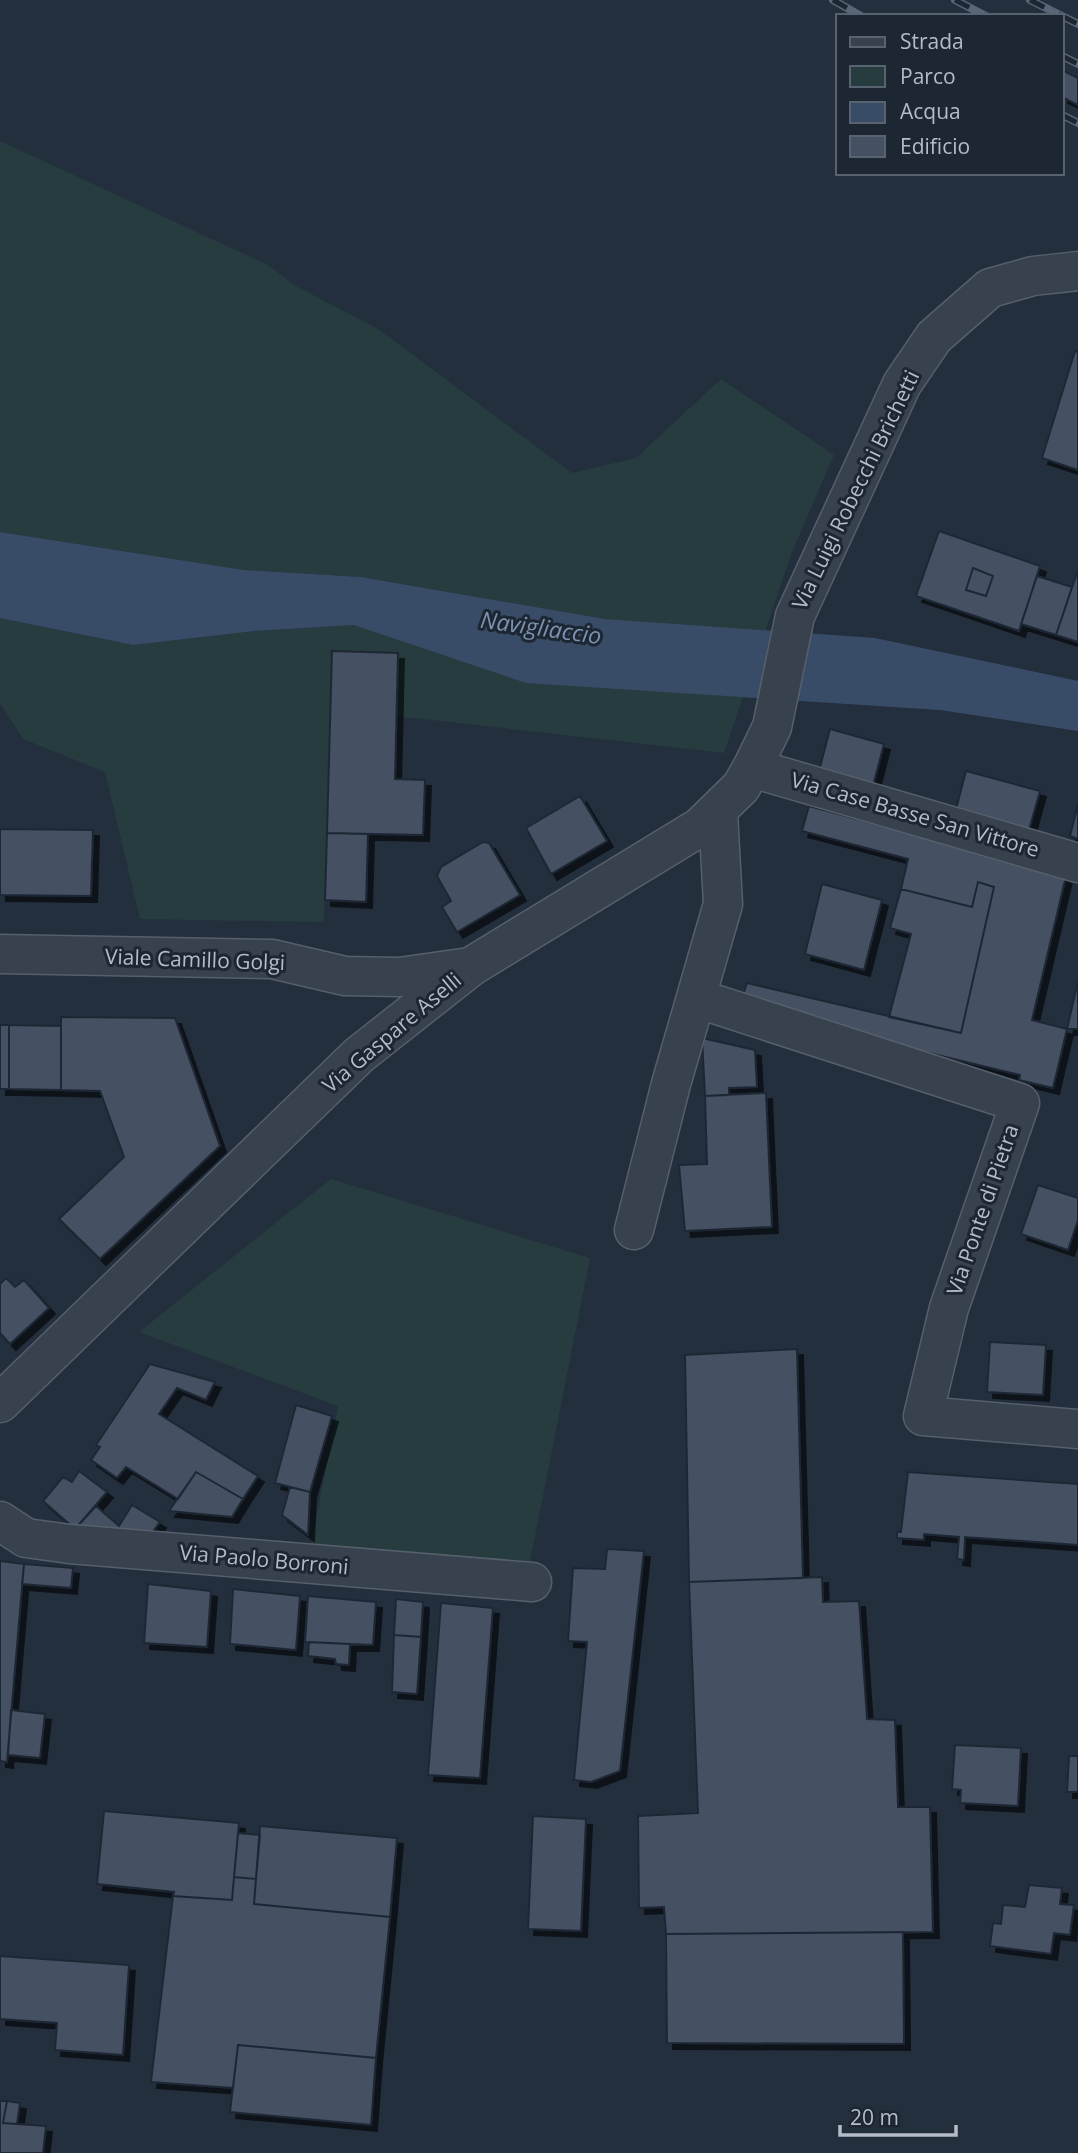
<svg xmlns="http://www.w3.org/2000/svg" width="1078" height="2153" font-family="'Open Sans',sans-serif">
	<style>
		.green { fill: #263c3f }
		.water { fill: #394c67 }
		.building { fill: #455162; stroke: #1f2835; stroke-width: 2; fill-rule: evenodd; filter: url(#shadow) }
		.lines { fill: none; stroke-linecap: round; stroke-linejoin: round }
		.minor-casing { stroke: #565f6c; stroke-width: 41 }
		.tertiary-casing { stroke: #565f6c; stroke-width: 41 }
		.minor { stroke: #38414e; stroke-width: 38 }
		.tertiary { stroke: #38414e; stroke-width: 38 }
		.rail-casing { stroke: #5a6575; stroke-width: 8 }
		.rail { stroke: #1d2633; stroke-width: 5; stroke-dasharray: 16; stroke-linecap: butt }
		.labels { text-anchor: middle; stroke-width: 6; stroke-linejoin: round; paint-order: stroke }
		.street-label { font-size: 21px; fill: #b4bcc9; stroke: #1d2633 }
		.water-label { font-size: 23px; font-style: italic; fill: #7c92b1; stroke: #1d2633 }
	</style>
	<defs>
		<filter id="shadow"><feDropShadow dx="6" dy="6" stdDeviation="0" flood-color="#0009"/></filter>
	</defs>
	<rect width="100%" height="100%" fill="#242f3e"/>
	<path class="green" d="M 0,141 L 268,265 L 294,285 L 378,329 L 572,473 L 636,458 L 721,379 L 834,455 L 792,552 L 765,632 L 605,619 L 361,577 L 244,570 L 0,532 Z
		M 0,618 L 133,645 L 255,631 L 354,625 L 413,642 L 665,691 L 743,697 L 724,753 L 396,716 L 332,651 L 324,922 L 140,919 L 105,772 L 23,739 L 0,703 Z
		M 331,1179 L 590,1258 L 530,1562 L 309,1555 L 338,1406 L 139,1332 Z"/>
	<path class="water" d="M 0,532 L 244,570 L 361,577 L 605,619 L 875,638 L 1078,681 L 1078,731 L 940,710 L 526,683 L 354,625 L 255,631 L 133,645 L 0,618 Z"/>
	<path class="building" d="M 1062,70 L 1078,78 L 1078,105 L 1062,97 Z
		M 1075,351 L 1078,352 L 1078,470 L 1042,458 Z
		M 939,531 L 1040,566 L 1019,631 L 916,596 ZM 973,568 L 993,576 L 986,596 L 966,590 Z
		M 973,568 L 993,576 L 986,596 L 966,590 Z
		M 1078,570 L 1078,642 L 1056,635 Z
		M 1037,576 L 1072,587 L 1056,635 L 1021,624 Z
		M 332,651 L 398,653 L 395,779 L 425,780 L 423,835 L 327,833 Z
		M 830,729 L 884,744 L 873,786 L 819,771 Z
		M 966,771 L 1040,791 L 1029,830 L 956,809 Z
		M 580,796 L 607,841 L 551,874 L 526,828 Z
		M 1078,804 L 1078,839 L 1070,836 Z
		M 809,806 L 1066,876 L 1032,1020 L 1067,1029 L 1053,1088 L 1019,1080 L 1020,1075 L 739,1007 L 747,983 L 961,1033 L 994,887 L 978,882 L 972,907 L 901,889 L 908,859 L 802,831 Z
		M 0,829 L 93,830 L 91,896 L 0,895 Z
		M 327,833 L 368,834 L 366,902 L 325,900 Z
		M 483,842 L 489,843 L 520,895 L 457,932 L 442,907 L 451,901 L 437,876 L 441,867 Z
		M 978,882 L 994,887 L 961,1033 L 889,1017 L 911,934 L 890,928 L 901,889 L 972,907 Z
		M 822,884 L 882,900 L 864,970 L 805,954 Z
		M 1078,981 L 1078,1029 L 1067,1029 Z
		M 61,1017 L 175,1018 L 220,1146 L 100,1259 L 59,1219 L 124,1157 L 100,1091 L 61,1090 Z
		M 0,1025 L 9,1025 L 9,1089 L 0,1089 Z
		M 9,1025 L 61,1026 L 61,1090 L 9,1089 Z
		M 702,1038 L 755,1050 L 757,1087 L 729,1088 L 729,1095 L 705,1096 Z
		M 766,1093 L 772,1227 L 685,1231 L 679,1165 L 707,1164 L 705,1096 Z
		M 1038,1185 L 1078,1198 L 1078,1220 L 1068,1250 L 1021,1234 Z
		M 6,1278 L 15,1287 L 24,1280 L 49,1308 L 10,1344 L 0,1333 L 0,1284 Z
		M 990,1342 L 1046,1345 L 1043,1395 L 987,1392 Z
		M 797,1349 L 803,1578 L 689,1582 L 685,1355 Z
		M 150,1364 L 215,1382 L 206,1400 L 177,1388 L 159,1414 L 258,1476 L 243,1499 L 196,1472 L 178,1499 L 126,1467 L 117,1478 L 91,1460 L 100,1447 L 96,1445 Z
		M 296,1405 L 332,1416 L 310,1492 L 275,1483 Z
		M 79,1471 L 107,1492 L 75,1529 L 43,1501 L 63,1477 L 72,1482 Z
		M 196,1472 L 243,1499 L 232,1517 L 169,1511 Z
		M 908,1472 L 1078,1484 L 1078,1545 L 965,1537 L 964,1560 L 957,1559 L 959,1537 L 924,1534 L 924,1540 L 897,1538 L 897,1532 L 901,1532 Z
		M 290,1487 L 310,1492 L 308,1535 L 282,1515 Z
		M 132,1505 L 160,1522 L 145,1542 L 75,1529 L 96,1506 L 119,1526 Z
		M 607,1549 L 644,1551 L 620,1771 L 591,1782 L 574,1780 L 587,1642 L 568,1641 L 573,1568 L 605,1569 Z
		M 0,1561 L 24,1564 L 7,1762 L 0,1761 Z
		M 24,1564 L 73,1568 L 71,1588 L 22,1584 Z
		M 822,1577 L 823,1602 L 859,1601 L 867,1719 L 895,1720 L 898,1807 L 930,1807 L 933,1932 L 666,1934 L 664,1907 L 639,1908 L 638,1816 L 698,1813 L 689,1582 Z
		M 148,1584 L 211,1591 L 207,1647 L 144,1643 Z
		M 233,1589 L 300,1596 L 296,1650 L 230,1644 Z
		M 308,1596 L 376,1602 L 373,1645 L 305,1642 Z
		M 396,1599 L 423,1602 L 421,1637 L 394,1635 Z
		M 441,1603 L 493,1608 L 480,1778 L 428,1775 Z
		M 394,1635 L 421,1637 L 417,1694 L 392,1692 Z
		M 309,1642 L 350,1644 L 349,1665 L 336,1664 L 335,1659 L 308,1656 Z
		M 11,1710 L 45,1714 L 40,1758 L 8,1755 Z
		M 955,1745 L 1021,1748 L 1018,1806 L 960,1803 L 961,1790 L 952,1789 Z
		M 1069,1756 L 1078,1756 L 1078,1792 L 1067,1792 Z
		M 104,1811 L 239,1823 L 232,1900 L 173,1896 L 174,1892 L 97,1884 Z
		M 533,1816 L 586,1819 L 581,1931 L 528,1929 Z
		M 260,1826 L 397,1838 L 390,1917 L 254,1904 Z
		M 238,1833 L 260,1835 L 256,1879 L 234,1877 Z
		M 234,1877 L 256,1879 L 254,1904 L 390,1917 L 376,2058 L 238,2045 L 233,2088 L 151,2082 L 173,1896 L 232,1900 Z
		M 1029,1885 L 1062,1888 L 1060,1904 L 1074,1905 L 1070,1935 L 1054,1933 L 1051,1954 L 990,1946 L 993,1923 L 1001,1924 L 1003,1905 L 1025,1907 Z
		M 903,1932 L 904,2044 L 667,2043 L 666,1934 Z
		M 0,1956 L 129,1965 L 123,2055 L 55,2050 L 57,2023 L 0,2019 Z
		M 238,2045 L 376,2058 L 371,2125 L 230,2112 Z
		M 0,2101 L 7,2101 L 3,2123 L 46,2126 L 43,2153 L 0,2153 Z
		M 7,2101 L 20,2103 L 17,2124 L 3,2123 Z"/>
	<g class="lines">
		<g class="minor-casing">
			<path id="minor" d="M 752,768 L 1078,863
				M 696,998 L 1020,1103 L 949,1308 L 923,1416 L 1078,1429
				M 634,1230 L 671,1084 L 723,904 L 718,813
				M 0,1521 L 26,1538 L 70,1544 L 532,1582"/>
		</g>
		<g class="tertiary-casing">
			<path id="tertiary" d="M 0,954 L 272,959 L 345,976 L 399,977 L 470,967
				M 0,1403 L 359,1055 L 472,966 L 700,827 L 741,787 L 752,768 L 772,727 L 795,616 L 902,384 L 934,337 L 990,288 L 1033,276 L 1078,271"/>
		</g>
		<use href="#minor" class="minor"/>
		<use href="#tertiary" class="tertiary"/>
		<g class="rail-casing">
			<path id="rail" d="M 833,0 L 861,16
				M 955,0 L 986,16
				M 1030,0 L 1062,16
				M 1062,16 L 1078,24
				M 1062,56 L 1078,64
				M 1062,115 L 1078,123"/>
		</g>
		<use href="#rail" class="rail"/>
	</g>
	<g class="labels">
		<g class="street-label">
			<text transform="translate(856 490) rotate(-64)" y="7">Via Luigi Robecchi Brichetti</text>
			<text transform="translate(915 815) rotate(16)" y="7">Via Case Basse San Vittore</text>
			<text transform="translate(195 960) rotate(2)" y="7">Viale Camillo Golgi</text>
			<text transform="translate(392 1033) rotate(-40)" y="7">Via Gaspare Aselli</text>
			<text transform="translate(983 1210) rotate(-71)" y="7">Via Ponte di Pietra</text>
			<text transform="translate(264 1560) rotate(5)" y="7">Via Paolo Borroni</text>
		</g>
		<g class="water-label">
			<text transform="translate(541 628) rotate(8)" y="8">Navigliaccio</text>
		</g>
	</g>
	<rect x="836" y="14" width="228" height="161" fill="#1d2633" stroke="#59626f" stroke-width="2"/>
	<rect x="850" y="37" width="35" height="10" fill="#38414e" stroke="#59626f" stroke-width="2"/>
	<text x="900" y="49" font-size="21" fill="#b4bcc9">Strada</text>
	<rect x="850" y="66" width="35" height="21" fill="#263c3f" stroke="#59626f" stroke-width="2"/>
	<text x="900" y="84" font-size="21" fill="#b4bcc9">Parco</text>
	<rect x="850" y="102" width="35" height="21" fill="#394c67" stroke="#59626f" stroke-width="2"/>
	<text x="900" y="119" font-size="21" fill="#b4bcc9">Acqua</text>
	<rect x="850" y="136" width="35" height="21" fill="#455162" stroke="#59626f" stroke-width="2"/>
	<text x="900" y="154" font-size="21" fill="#b4bcc9">Edificio</text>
	<path d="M840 2125v10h116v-10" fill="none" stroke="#b4bcc9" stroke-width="3.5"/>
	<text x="850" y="2125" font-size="21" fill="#b4bcc9" stroke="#1d2633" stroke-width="5" paint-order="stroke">20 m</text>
</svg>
